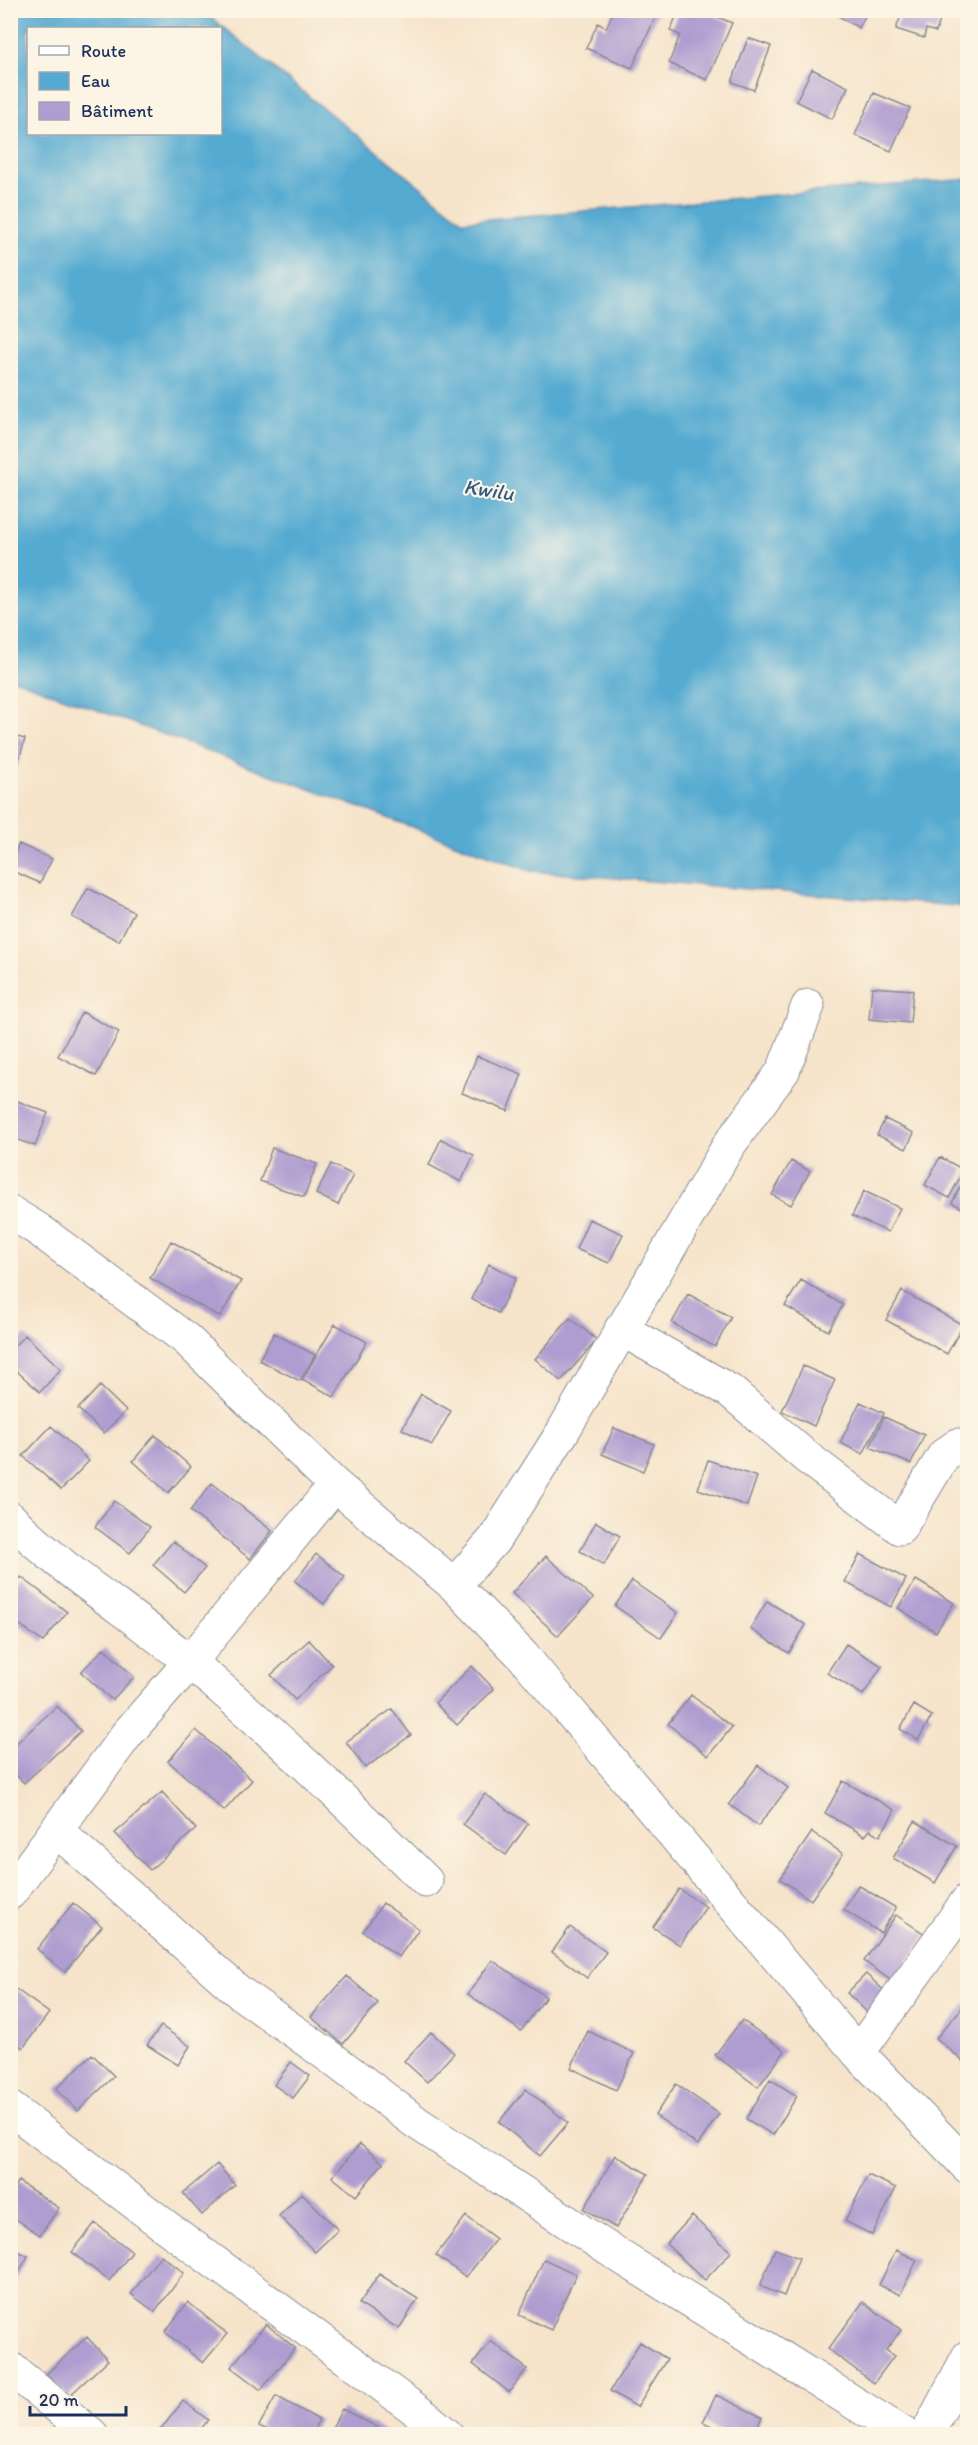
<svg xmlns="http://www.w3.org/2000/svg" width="978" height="2445" font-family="Itim,sans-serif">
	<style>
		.water { fill: #55aad1; stroke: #386c98; stroke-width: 1.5; fill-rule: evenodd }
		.building { fill: #af9cd0 }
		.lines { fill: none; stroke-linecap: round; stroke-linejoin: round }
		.minor-casing { stroke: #888a94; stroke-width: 35 }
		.minor { stroke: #fff; stroke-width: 33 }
		.labels { text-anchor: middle; stroke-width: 4.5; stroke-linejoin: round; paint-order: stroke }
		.water-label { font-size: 21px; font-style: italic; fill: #2f5a86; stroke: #fcf5e5 }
	</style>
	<rect width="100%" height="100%" fill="#fcf5e5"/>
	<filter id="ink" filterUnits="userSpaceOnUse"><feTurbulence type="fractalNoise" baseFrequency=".0167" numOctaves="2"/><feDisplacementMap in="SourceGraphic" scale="12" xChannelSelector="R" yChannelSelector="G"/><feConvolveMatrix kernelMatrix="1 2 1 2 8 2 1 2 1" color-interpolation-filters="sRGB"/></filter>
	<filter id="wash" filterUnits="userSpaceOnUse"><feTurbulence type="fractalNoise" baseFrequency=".008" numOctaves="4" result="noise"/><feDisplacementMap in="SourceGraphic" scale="24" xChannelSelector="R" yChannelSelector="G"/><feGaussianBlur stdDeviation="1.35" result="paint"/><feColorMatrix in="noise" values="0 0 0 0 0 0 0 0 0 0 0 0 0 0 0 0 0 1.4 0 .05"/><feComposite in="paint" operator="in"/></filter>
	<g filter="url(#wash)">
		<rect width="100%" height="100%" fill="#f6e4ca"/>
		<path class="water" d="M 10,11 L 203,11 L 463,221 L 967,179 L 967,907 L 530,871 L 11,678 ZM 28,28 L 220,28 L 220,134 L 28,134 Z"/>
		<g id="blocks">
			<path class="building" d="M 614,10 L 658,12 L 632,68 L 586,48 L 598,23 L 606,28 Z
				M 679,10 L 701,10 L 732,23 L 707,80 L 669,63 L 680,35 L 670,31 Z
				M 828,10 L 868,10 L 859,28 Z
				M 903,10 L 937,10 L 943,12 L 936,32 L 926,29 L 924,38 L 896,29 Z
				M 748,38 L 771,46 L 754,90 L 732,82 Z
				M 812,69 L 848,87 L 832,119 L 796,101 Z
				M 874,93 L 910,108 L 891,151 L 855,135 Z
				M 10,735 L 25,739 L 17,767 L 10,765 Z
				M 19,844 L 52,859 L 40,883 L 10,870 L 10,863 Z
				M 88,888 L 134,912 L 119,941 L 72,917 Z
				M 872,987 L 913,990 L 910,1023 L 869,1019 Z
				M 82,1012 L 119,1032 L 96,1076 L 58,1056 Z
				M 477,1056 L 522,1074 L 508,1111 L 462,1093 Z
				M 10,1098 L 48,1113 L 35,1146 L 10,1137 Z
				M 885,1119 L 914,1133 L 906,1149 L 877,1135 Z
				M 441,1139 L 474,1155 L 461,1182 L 429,1165 Z
				M 272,1148 L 317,1164 L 304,1197 L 260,1181 Z
				M 940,1157 L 964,1170 L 949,1198 L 925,1185 Z
				M 791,1161 L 810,1171 L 791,1205 L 772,1195 Z
				M 331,1164 L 353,1175 L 338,1205 L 316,1194 Z
				M 968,1171 L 968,1211 L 952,1203 Z
				M 864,1191 L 900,1208 L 888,1232 L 852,1216 Z
				M 589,1219 L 623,1234 L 609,1263 L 576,1249 Z
				M 171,1241 L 241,1281 L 220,1317 L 150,1278 Z
				M 489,1264 L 516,1278 L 498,1313 L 471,1299 Z
				M 801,1280 L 843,1305 L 828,1331 L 785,1306 Z
				M 902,1291 L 963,1325 L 947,1354 L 886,1320 Z
				M 688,1294 L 731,1317 L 715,1347 L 672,1323 Z
				M 570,1318 L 597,1340 L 561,1381 L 535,1359 Z
				M 335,1324 L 367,1342 L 334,1397 L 302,1379 Z
				M 274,1333 L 315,1355 L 300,1381 L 259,1360 Z
				M 25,1335 L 61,1369 L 40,1392 L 10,1365 L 10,1350 Z
				M 803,1366 L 835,1380 L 814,1426 L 782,1411 Z
				M 100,1386 L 126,1411 L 104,1433 L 78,1409 Z
				M 421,1394 L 451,1411 L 432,1445 L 402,1429 Z
				M 860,1402 L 884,1413 L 863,1454 L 840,1443 Z
				M 884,1417 L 924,1435 L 911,1464 L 870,1447 Z
				M 51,1426 L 89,1461 L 61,1490 L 23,1456 Z
				M 614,1428 L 654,1444 L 643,1471 L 602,1454 Z
				M 155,1435 L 191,1467 L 168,1493 L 133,1461 Z
				M 708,1460 L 757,1477 L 747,1506 L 698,1489 Z
				M 212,1483 L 272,1531 L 250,1559 L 190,1511 Z
				M 114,1501 L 150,1527 L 130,1553 L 95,1527 Z
				M 596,1522 L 620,1536 L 604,1565 L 580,1551 Z
				M 173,1541 L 205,1568 L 184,1592 L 153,1565 Z
				M 316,1554 L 345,1577 L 324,1604 L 295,1581 Z
				M 860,1554 L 906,1579 L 891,1607 L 845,1582 Z
				M 546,1556 L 593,1598 L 558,1636 L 512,1593 Z
				M 21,1577 L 67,1612 L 43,1642 L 10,1618 L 10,1591 Z
				M 916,1580 L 954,1603 L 936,1632 L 898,1608 Z
				M 632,1581 L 678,1613 L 661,1638 L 615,1606 Z
				M 767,1601 L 806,1625 L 789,1653 L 750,1629 Z
				M 309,1640 L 332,1665 L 295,1700 L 271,1675 Z
				M 846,1644 L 882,1666 L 863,1695 L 827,1673 Z
				M 104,1648 L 134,1677 L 112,1700 L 81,1672 Z
				M 472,1666 L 494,1689 L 457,1725 L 435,1703 Z
				M 691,1695 L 732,1727 L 708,1756 L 668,1724 Z
				M 914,1705 L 932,1716 L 918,1740 L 900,1729 Z
				M 57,1706 L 81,1731 L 24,1783 L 10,1769 L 10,1749 Z
				M 392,1709 L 411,1735 L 365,1768 L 346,1742 Z
				M 196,1730 L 252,1780 L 224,1811 L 168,1761 Z
				M 758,1765 L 788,1788 L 758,1826 L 729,1804 Z
				M 843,1781 L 895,1810 L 880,1836 L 870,1830 L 865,1836 L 825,1813 Z
				M 162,1792 L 196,1829 L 150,1870 L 115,1833 Z
				M 485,1794 L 528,1824 L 506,1855 L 463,1824 Z
				M 915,1821 L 957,1846 L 935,1883 L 893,1858 Z
				M 812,1832 L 843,1854 L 811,1900 L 780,1879 Z
				M 858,1885 L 896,1908 L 881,1933 L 844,1910 Z
				M 679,1889 L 706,1907 L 680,1945 L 653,1927 Z
				M 73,1903 L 102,1926 L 65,1972 L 37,1949 Z
				M 383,1903 L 419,1929 L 399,1957 L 363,1931 Z
				M 896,1915 L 926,1935 L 893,1982 L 864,1961 Z
				M 570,1927 L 606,1952 L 587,1978 L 552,1952 Z
				M 492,1960 L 546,1997 L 521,2031 L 468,1994 Z
				M 866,1974 L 891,1997 L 872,2017 L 847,1993 Z
				M 347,1976 L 378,2003 L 343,2044 L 311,2017 Z
				M 10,1985 L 49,2013 L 23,2048 L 10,2038 Z
				M 968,2001 L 968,2061 L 965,2063 L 936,2038 Z
				M 742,2020 L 785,2051 L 758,2087 L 715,2055 Z
				M 161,2026 L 190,2046 L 178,2065 L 147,2045 Z
				M 588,2031 L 634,2053 L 616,2090 L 571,2068 Z
				M 431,2032 L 454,2053 L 427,2082 L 404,2061 Z
				M 92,2054 L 114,2076 L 78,2111 L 56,2089 Z
				M 291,2062 L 310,2076 L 293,2098 L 274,2085 Z
				M 770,2079 L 797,2096 L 773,2135 L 746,2119 Z
				M 676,2084 L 719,2114 L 698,2145 L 655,2115 Z
				M 526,2089 L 568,2123 L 540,2156 L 499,2122 Z
				M 360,2144 L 383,2163 L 356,2196 L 332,2177 Z
				M 615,2155 L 648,2174 L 616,2228 L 584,2209 Z
				M 217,2164 L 235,2185 L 202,2215 L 183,2193 Z
				M 868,2175 L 896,2188 L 872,2235 L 845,2221 Z
				M 18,2181 L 59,2208 L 40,2235 L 10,2215 L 10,2192 Z
				M 302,2193 L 338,2230 L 315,2252 L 279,2216 Z
				M 466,2216 L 496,2239 L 466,2277 L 436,2255 Z
				M 692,2216 L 731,2252 L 705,2280 L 666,2244 Z
				M 95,2223 L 132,2252 L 109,2281 L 72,2252 Z
				M 10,2247 L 28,2256 L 10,2289 Z
				M 775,2249 L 799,2258 L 784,2296 L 760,2286 Z
				M 896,2250 L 917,2260 L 900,2295 L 879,2285 Z
				M 161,2255 L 184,2273 L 155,2312 L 131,2294 Z
				M 544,2259 L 576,2274 L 551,2330 L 519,2315 Z
				M 379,2274 L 418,2299 L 399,2329 L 359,2304 Z
				M 188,2302 L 227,2334 L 203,2363 L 165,2332 Z
				M 863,2302 L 901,2330 L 886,2350 L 894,2356 L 874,2383 L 828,2349 Z
				M 266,2324 L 295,2348 L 261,2390 L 231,2367 Z
				M 87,2337 L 108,2360 L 68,2397 L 46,2374 Z
				M 491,2341 L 527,2369 L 509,2392 L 473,2364 Z
				M 640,2342 L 667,2359 L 637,2407 L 610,2391 Z
				M 716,2395 L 762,2417 L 754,2434 L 729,2434 L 703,2422 Z
				M 276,2396 L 319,2420 L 311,2434 L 276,2434 L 259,2426 Z
				M 183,2401 L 208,2420 L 197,2434 L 159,2434 L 158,2433 Z
				M 342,2409 L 385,2431 L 383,2434 L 329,2434 Z"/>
		</g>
	</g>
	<g filter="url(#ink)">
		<use href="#blocks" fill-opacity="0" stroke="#888a94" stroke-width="1.5"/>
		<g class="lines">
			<g class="minor-casing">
				<path id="minor" d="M 10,1212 L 39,1230 L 186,1339 L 335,1485 L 454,1585 L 523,1656 L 858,2053 L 968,2167
					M 621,1329 L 730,1391 L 805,1456 L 900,1528 L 944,1455 L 958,1445 L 968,1446
					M 10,1518 C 65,1574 133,1614 192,1664 C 274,1732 350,1806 426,1881
					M 454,1585 L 494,1540 L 562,1433 L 729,1145 L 783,1071 L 808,1006
					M 57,1831 L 240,1993 L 326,2054 L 417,2123 L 616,2254 L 904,2434
					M 10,1893 L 127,1734 L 190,1662 L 335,1485
					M 858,2053 L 968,1900
					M 10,2108 L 165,2226 L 423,2415 L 446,2434
					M 10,2368 L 91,2434
					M 927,2434 L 968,2357"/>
			</g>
			<use href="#minor" class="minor"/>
		</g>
	</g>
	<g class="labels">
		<g class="water-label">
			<text transform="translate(489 490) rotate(9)" y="7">Kwilu</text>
		</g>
	</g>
	<rect width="978" height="2445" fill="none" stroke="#fcf5e5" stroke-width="36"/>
	<rect x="27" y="27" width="195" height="108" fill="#fcf5e5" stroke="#a2a6af" stroke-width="1.5"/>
	<rect x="39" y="46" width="30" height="9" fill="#ffffff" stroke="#a2a6af" stroke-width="1.5"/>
	<text x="81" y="57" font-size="18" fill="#1b2f5e">Route</text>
	<rect x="39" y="72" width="30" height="18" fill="#55aad1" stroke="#a2a6af" stroke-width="1.5"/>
	<text x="81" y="87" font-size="18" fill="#1b2f5e">Eau</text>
	<rect x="39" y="102" width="30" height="18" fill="#af9cd0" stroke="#a2a6af" stroke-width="1.5"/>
	<text x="81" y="117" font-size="18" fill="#1b2f5e">Bâtiment</text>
	<path d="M30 2406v9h96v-9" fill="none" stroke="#1b2f5e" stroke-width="3"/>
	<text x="39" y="2406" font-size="18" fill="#1b2f5e" stroke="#fcf5e5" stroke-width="4.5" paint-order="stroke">20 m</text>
</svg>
